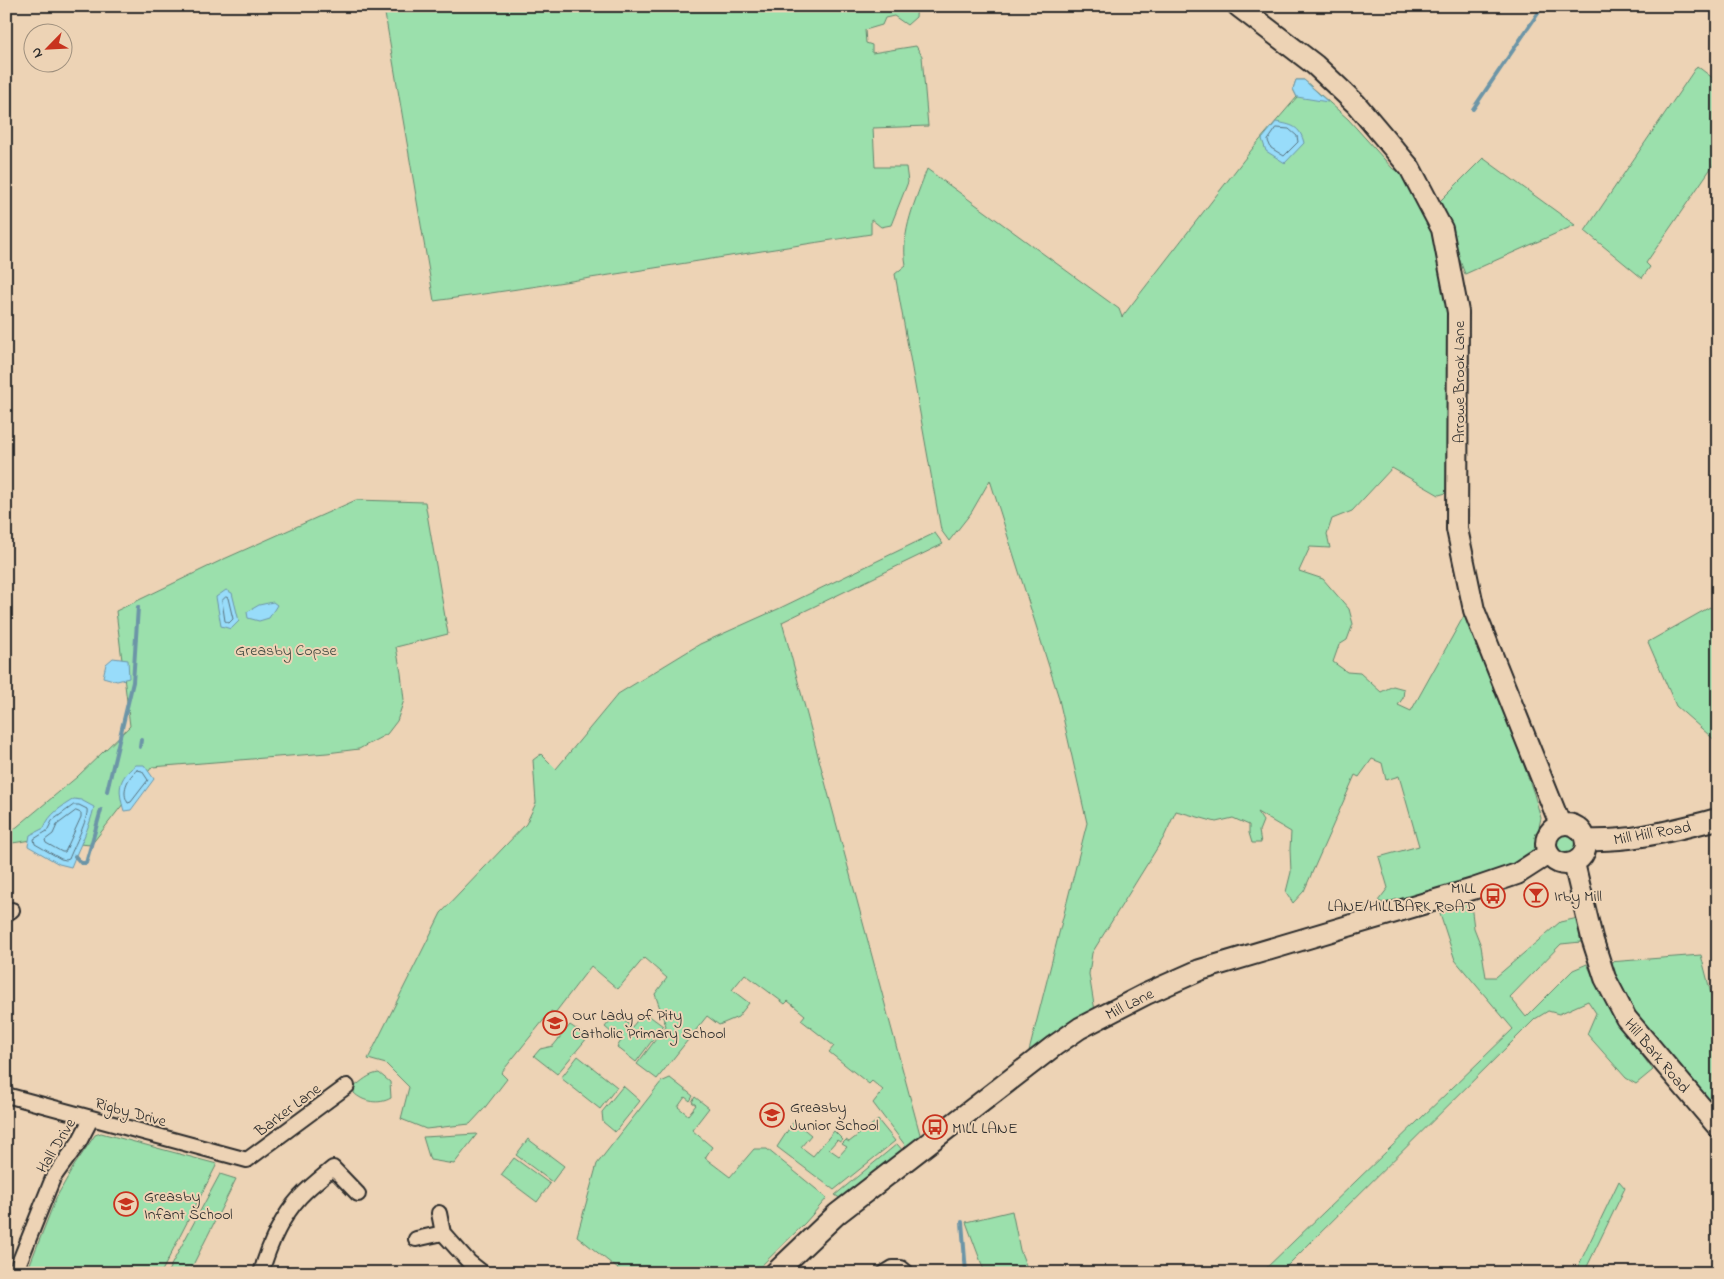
<svg xmlns="http://www.w3.org/2000/svg" width="1724" height="1279" font-family="'Indie Flower',sans-serif">
	<style>
		.green { fill: #9be0ac; stroke: #63866c }
		.water { fill: #98dcfa; stroke: #6c95a7 }
		.lines { fill: none; stroke-linecap: round; stroke-linejoin: round }
		.shore { stroke: #57727e; stroke-width: 1 }
		.stream { stroke: #6c95a7; stroke-width: 4 }
		.street-casing { stroke: #2b2b2b; stroke-width: 18 }
		.secondary-casing { stroke: #2b2b2b; stroke-width: 24 }
		.street { stroke: #edd3b5; stroke-width: 14 }
		.secondary { stroke: #edd3b5; stroke-width: 20 }
		.labels { text-anchor: middle; stroke-width: 4; stroke-linejoin: round; paint-order: stroke }
		.street-label { font-size: 16px; fill: #2b2b2b; stroke: #edd3b5 }
		.park-label { font-size: 16px; fill: #3c463e; stroke: #edd3b5 }
		.poi-label { font-size: 16px; fill: #2b2b2b; stroke: #edd3b5; text-anchor: start }
	</style>
	<rect width="100%" height="100%" fill="#edd3b5"/>
	<filter id="ink" filterUnits="userSpaceOnUse"><feTurbulence type="fractalNoise" baseFrequency=".02" numOctaves="2"/><feDisplacementMap in="SourceGraphic" scale="10" xChannelSelector="R" yChannelSelector="G"/><feConvolveMatrix kernelMatrix="1 2 1 2 8 2 1 2 1" color-interpolation-filters="sRGB"/></filter>
	<g filter="url(#ink)">
		<path class="green" d="M 390,6 L 917,6 L 916,17 L 907,25 L 894,16 L 885,18 L 882,25 L 865,30 L 866,43 L 872,45 L 872,53 L 916,46 L 922,56 L 928,126 L 873,128 L 875,167 L 906,167 L 908,182 L 891,225 L 881,227 L 871,219 L 871,234 C 726,256 580,281 434,301 L 384,8 Z
			M 1697,66 L 1718,82 L 1718,158 L 1646,263 L 1650,267 L 1642,278 L 1585,231 Z
			M 1296,80 L 1304,80 L 1348,119 L 1393,169 L 1403,172 L 1434,229 L 1451,313 L 1446,493 L 1439,495 L 1392,468 L 1352,511 L 1332,519 L 1327,534 L 1330,548 L 1310,547 L 1299,571 L 1323,579 L 1349,609 L 1353,624 L 1347,640 L 1339,645 L 1333,662 L 1347,672 L 1360,673 L 1381,692 L 1393,686 L 1404,689 L 1403,698 L 1398,705 L 1411,711 L 1466,612 L 1499,694 L 1534,794 L 1541,818 L 1533,854 L 1507,868 L 1389,905 L 1378,901 L 1388,888 L 1379,857 L 1419,846 L 1399,776 L 1386,780 L 1382,763 L 1372,759 L 1359,777 L 1355,775 L 1304,891 L 1293,903 L 1286,892 L 1291,872 L 1290,849 L 1291,832 L 1257,812 L 1263,821 L 1259,831 L 1261,843 L 1252,843 L 1249,833 L 1249,825 L 1233,818 L 1216,822 L 1176,811 L 1164,837 L 1092,953 L 1089,974 L 1095,1011 L 1027,1059 L 1087,823 L 1058,695 L 990,480 L 971,513 L 949,541 L 941,530 L 895,274 L 906,265 C 900,233 916,199 927,169 L 1119,309 L 1122,317 L 1253,148 L 1297,97 L 1293,89 Z
			M 1483,158 L 1575,225 L 1465,274 L 1438,203 Z
			M 356,500 L 425,502 L 448,634 L 396,647 L 401,673 L 404,700 L 397,721 L 387,734 L 359,749 L 327,753 L 152,767 L 91,845 L 32,840 L 6,844 L 6,836 L 77,777 L 130,726 L 116,611 L 224,559 Z
			M 935,533 L 943,544 L 782,622 L 921,1138 L 908,1149 L 873,1103 L 883,1090 L 872,1081 L 869,1084 L 829,1052 L 834,1046 L 801,1020 L 805,1015 L 788,1001 L 785,1004 L 745,974 L 732,990 L 749,1003 L 738,1017 L 719,1025 L 707,1016 L 657,1079 L 637,1064 L 666,1026 L 655,994 L 667,978 L 644,958 L 618,989 L 591,966 L 555,1013 L 551,1011 L 501,1073 L 507,1079 L 483,1110 L 470,1124 L 426,1129 L 401,1119 L 409,1087 L 386,1064 L 368,1059 L 441,913 L 526,824 L 536,803 L 533,760 L 541,754 L 556,769 L 618,694 L 700,644 L 778,609 Z
			M 1710,607 L 1718,616 L 1718,743 L 1676,706 L 1648,642 Z
			M1554 845a12 12 0 1 1 24 0a12 12 0 1 1-24 0Z
			M 1470,897 L 1474,928 L 1481,946 L 1486,977 L 1496,977 L 1560,922 L 1578,918 L 1581,942 L 1561,944 L 1510,997 L 1526,1017 L 1573,970 L 1587,964 L 1613,1017 L 1653,1070 L 1636,1084 L 1626,1078 L 1587,1034 L 1596,1013 L 1588,1001 L 1559,1014 L 1548,1011 L 1535,1019 L 1280,1273 L 1261,1273 L 1513,1029 L 1455,960 L 1438,908 Z
			M 1701,955 L 1716,1013 L 1718,1013 L 1718,1118 L 1636,1025 L 1609,962 Z
			M 644,1012 L 663,1026 L 636,1062 L 617,1047 L 621,1041 L 605,1027 L 616,1014 L 632,1027 Z
			M 570,1025 L 588,1037 L 557,1074 L 534,1056 L 540,1049 L 553,1046 Z
			M 578,1056 L 617,1087 L 600,1109 L 561,1078 Z
			M 379,1073 L 390,1082 L 391,1098 C 379,1105 363,1102 354,1093 L 354,1087 C 362,1081 369,1074 379,1073 Z
			M 670,1078 L 693,1096 L 690,1101 L 685,1097 L 678,1107 L 688,1115 L 696,1105 L 692,1102 L 695,1097 L 709,1108 L 692,1130 L 712,1147 L 705,1158 L 730,1177 L 754,1149 L 767,1149 L 827,1198 L 805,1223 L 754,1273 L 623,1273 L 577,1236 L 597,1164 L 661,1082 Z
			M 623,1086 L 640,1101 L 615,1132 L 603,1122 L 602,1112 Z
			M 878,1120 L 895,1141 L 834,1190 L 777,1147 L 794,1121 L 811,1135 L 801,1147 L 813,1156 L 834,1131 L 843,1140 L 840,1142 L 837,1140 L 829,1149 L 839,1156 L 847,1147 L 842,1144 L 846,1140 L 849,1142 Z
			M 101,1133 L 217,1164 L 161,1273 L 39,1273 L 28,1269 L 56,1198 L 74,1166 L 95,1135 Z
			M 477,1134 L 454,1164 L 430,1160 L 423,1137 Z
			M 528,1139 L 564,1166 L 552,1182 L 516,1155 Z
			M 897,1144 L 904,1152 L 841,1199 L 835,1195 Z
			M 514,1158 L 550,1184 L 537,1202 L 501,1175 Z
			M 220,1174 L 236,1179 L 189,1273 L 167,1273 Z
			M 1619,1181 L 1625,1188 L 1584,1273 L 1575,1273 Z
			M 1012,1211 L 1020,1250 L 1029,1273 L 985,1273 L 966,1222 Z"/>
		<path class="water" d="M 1296,80 L 1304,80 L 1328,102 L 1297,97 L 1293,89 Z
			M 1276,122 C 1292,125 1300,126 1304,143 L 1285,163 L 1266,151 L 1262,139 Z
			M 226,590 L 232,593 L 239,621 L 231,629 L 221,626 L 216,597 Z
			M 273,602 L 277,605 L 269,618 L 259,621 L 248,618 L 247,612 L 259,605 Z
			M 113,658 L 128,660 L 129,678 L 117,681 L 103,677 L 106,664 Z
			M 136,765 L 144,765 L 154,779 L 131,810 L 124,811 C 118,790 117,779 136,765 Z
			M 74,799 L 81,800 L 94,807 C 90,827 79,847 71,867 L 59,864 L 28,846 L 30,835 L 44,828 C 49,814 61,807 74,799 Z"/>
		<g class="lines">
			<path class="shore" d="M 1277,128 L 1289,129 L 1297,136 L 1298,142 L 1284,156 L 1271,148 L 1268,141 Z
				M 226,597 L 228,598 L 233,619 L 229,623 L 225,621 L 222,601 Z
				M 137,770 L 142,771 L 148,780 L 131,802 L 128,803 C 121,792 127,778 137,770 Z
				M 74,805 L 79,805 L 87,809 C 89,818 73,848 69,859 L 66,860 L 61,859 L 35,844 L 34,839 L 47,831 L 52,821 Z
				M 76,811 L 81,813 L 81,817 L 65,852 L 62,852 L 46,843 L 45,840 L 53,834 L 57,825 Z"/>
			<path class="stream" d="M 1473,109 L 1543,6
				M 140,747 L 141,740
				M 107,791 L 133,682 L 138,607
				M 75,856 L 81,863 L 86,863 L 101,810
				M 962,1222 L 966,1273"/>
			<g class="street-casing">
				<path id="street" d="M 6,914 L 12,910
					M 6,1095 L 247,1160 L 347,1086
					M 439,1213 L 443,1233 L 469,1262 L 483,1273
					M 416,1239 L 443,1233
					M 15,1273 L 53,1178 L 79,1142 L 91,1119
					M 261,1273 C 269,1245 281,1218 300,1197 C 310,1186 322,1177 333,1168 L 358,1194
					M 885,1273 L 893,1268 L 901,1268 L 907,1273"/>
			</g>
			<g class="secondary-casing">
				<path id="secondary" d="M 1238,6 L 1315,65 L 1356,104 L 1410,168 L 1442,229 L 1458,312 L 1457,529 L 1474,610 L 1560,824
					M1546 844a20 20 0 1 1 40 0a20 20 0 1 1-40 0Z
					M 1586,840 C 1632,842 1673,830 1718,819
					M 1574,863 L 1592,938 L 1605,978 L 1626,1018 L 1718,1127
					M 775,1273 L 837,1214 L 1054,1046 L 1080,1028 L 1146,994 L 1200,970 L 1473,889 L 1517,874 L 1548,854"/>
			</g>
			<use href="#street" class="street"/>
			<use href="#secondary" class="secondary"/>
		</g>
	</g>
	<defs>
		<g id="bar-ring" transform="scale(1.25)"><circle r="9.5" fill="#edd3b5" stroke="#c8321e" stroke-width="1.5"/><path d="M-6-5H6L.8 .8V4.5H3.5V6h-7V4.5H-.8V.8Z" fill="#c8321e"/></g>
		<g id="bus-ring" transform="scale(1.25)"><circle r="9.5" fill="#edd3b5" stroke="#c8321e" stroke-width="1.5"/><path d="M-5-6H5V4H4V6H2V4H-2V6H-4V4H-5ZM-3.5-4V0h7V-4ZM-3.5 1.2v1.5H-2V1.2ZM2 1.2v1.5H3.5V1.2Z" fill="#c8321e"/></g>
		<g id="school-ring" transform="scale(1.25)"><circle r="9.5" fill="#edd3b5" stroke="#c8321e" stroke-width="1.5"/><path d="M0-5L7-2L0 1L-7-2ZM-4 1L0 2.5L4 1V4Q0 6-4 4Z" fill="#c8321e"/></g>
	</defs>
	<g fill-rule="evenodd">
		<use href="#bar-ring" x="1536" y="895"/>
		<use href="#bus-ring" x="1493" y="896"/>
		<use href="#school-ring" x="555" y="1023"/>
		<use href="#school-ring" x="772" y="1115"/>
		<use href="#bus-ring" x="935" y="1127"/>
		<use href="#school-ring" x="126" y="1204"/>
	</g>
	<g class="labels">
		<g class="street-label">
			<text transform="translate(1458 382) rotate(-90)" y="6">Arrowe Brook Lane</text>
			<text transform="translate(1652 832) rotate(-10)" y="6">Mill Hill Road</text>
			<text transform="translate(1129 1003) rotate(-27)" y="6">Mill Lane</text>
			<text transform="translate(1658 1055) rotate(50)" y="6">Hill Bark Road</text>
			<text transform="translate(287 1109) rotate(-37)" y="6">Barker Lane</text>
			<text transform="translate(131 1111) rotate(15)" y="6">Rigby Drive</text>
			<text transform="translate(55 1145) rotate(-59)" y="6">Hall Drive</text>
		</g>
		<g class="park-label">
			<text x="286" y="655">Greasby Copse</text>
		</g>
		<g class="poi-label">
			<text x="1476" y="893" text-anchor="end">MILL<tspan x="1476" dy="18">LANE/HILLBARK ROAD</tspan></text>
			<text x="1554" y="901">Irby Mill</text>
			<text x="572" y="1020">Our Lady of Pity<tspan x="572" dy="18">Catholic Primary School</tspan></text>
			<text x="790" y="1112">Greasby<tspan x="790" dy="18">Junior School</tspan></text>
			<text x="952" y="1133">MILL LANE</text>
			<text x="144" y="1201">Greasby<tspan x="144" dy="18">Infant School</tspan></text>
		</g>
	</g>
	<rect width="1724" height="1279" fill="none" stroke="#edd3b5" stroke-width="25"/>
	<rect x="12" y="12" width="1699" height="1254" fill="none" stroke="#2b2b2b" stroke-width="2" filter="url(#ink)"/>
	<g transform="translate(48 48) rotate(246)"><circle r="24" fill="#edd3b5" stroke="#9f907e"/>
	<path d="M0-4L9 19L0 12L-9 19Z" fill="#c8321e"/>
	<text y="-8" font-size="14" font-weight="bold" text-anchor="middle" fill="#2b2b2b">N</text>
	</g>
</svg>
